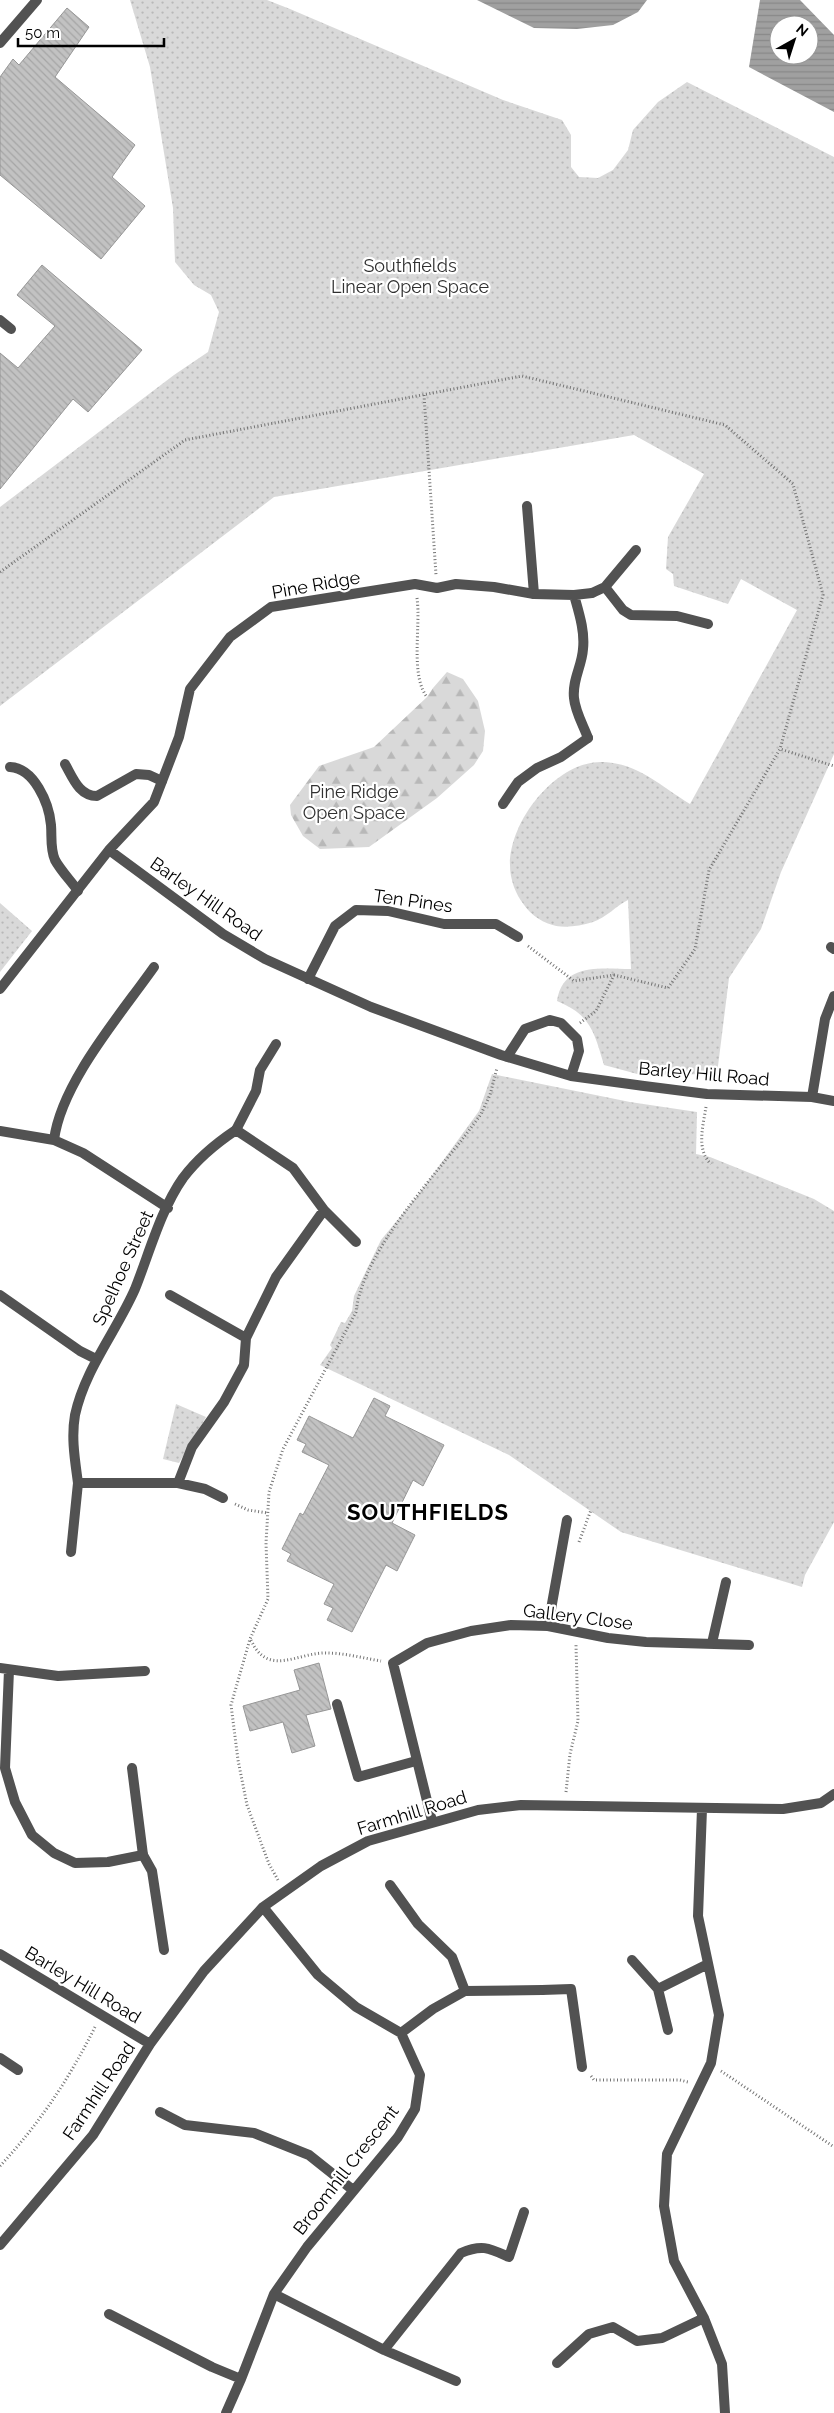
<svg xmlns="http://www.w3.org/2000/svg" width="834" height="2413" font-family="Raleway,sans-serif">
	<style>
		.green { fill: url(#green-dots) }
		.forest { fill: url(#forest-firs) }
		.water { fill: url(#water-rules); fill-rule: evenodd }
		.building { fill: url(#building-back-hatch); stroke: #969696 }
		.lines { fill: none; stroke-linecap: round; stroke-linejoin: round }
		.path { stroke: #747474; stroke-width: 3; stroke-dasharray: 1 2.5; stroke-linecap: butt }
		.lane { stroke: #525252; stroke-width: 10 }
		.street { stroke: #525252; stroke-width: 10 }
		.labels { text-anchor: middle; stroke-width: 4.5; stroke-linejoin: round; paint-order: stroke }
		.park-label { font-size: 18px; fill: #303030; stroke: #fff }
		.street-label { font-size: 18px; fill: #000; stroke: #fff }
		.district-label { font-size: 22px; font-weight: bold; letter-spacing: 1px; fill: #000; stroke: #fff }
	</style>
	<defs>
		<pattern id="green-dots" width="8" height="8" patternUnits="userSpaceOnUse" patternTransform="scale(1.25)"><rect width="8" height="8" fill="#d9d9d9"/><path d="M2 2h.1M6 6h.1" fill="none" stroke="#b8b8b8" stroke-width="1.8" stroke-linecap="round"/></pattern>
		<pattern id="forest-firs" width="22" height="20" patternUnits="userSpaceOnUse" patternTransform="scale(1.25)"><rect width="22" height="20" fill="#d9d9d9"/><path d="M5 1l3.5 6h-7zM16 11l3.5 6h-7z" fill="#b8b8b8"/></pattern>
		<pattern id="water-rules" width="6" height="5" patternUnits="userSpaceOnUse" patternTransform="scale(1.25)"><rect width="6" height="5" fill="#a0a0a0"/><path d="M0 2.5h6" fill="none" stroke="#888"/></pattern>
		<pattern id="building-back-hatch" width="6" height="6" patternUnits="userSpaceOnUse" patternTransform="scale(1.25)"><rect width="6" height="6" fill="#c2c2c2"/><path d="M-1 5l2 2M0 0l6 6M5-1l2 2" fill="none" stroke="#a5a5a5"/></pattern>
	</defs>
	<rect width="100%" height="100%" fill="#fff"/>
	<path class="green" d="M 130,0 L 267,0 L 290,9 L 503,100 L 562,120 L 571,135 L 571,167 L 579,177 L 598,178 L 613,170 L 628,150 L 633,130 L 658,102 L 687,82 L 834,157 L 834,754 L 781,872 L 761,929 L 729,978 L 717,1074 L 641,1075 L 604,1065 C 594,1032 591,1015 557,1001 C 563,962 601,969 631,969 L 628,900 C 617,905 606,918 593,922 C 569,929 549,930 530,912 C 520,901 514,891 511,876 C 502,829 554,760 603,762 C 638,763 662,787 690,804 L 797,610 L 741,579 L 728,604 L 674,586 L 673,574 L 666,569 L 668,537 L 704,474 L 634,435 L 274,497 L 0,706 L 0,507 L 174,375 L 208,352 L 219,312 L 211,295 L 194,285 L 175,262 L 173,208 L 150,67 Z
		M 0,903 L 32,931 L 0,972 Z
		M 492,1074 L 630,1102 L 697,1112 L 696,1154 L 710,1157 L 814,1199 L 834,1211 L 834,1522 L 805,1575 L 802,1587 L 621,1532 L 509,1455 L 320,1365 L 332,1348 L 330,1345 L 341,1322 L 345,1323 L 352,1311 L 354,1296 L 381,1240 L 418,1195 L 479,1111 Z
		M 176,1404 L 206,1417 L 179,1463 L 163,1459 Z"/>
	<path class="forest" d="M 447,672 L 463,679 L 478,701 L 485,731 L 483,751 L 474,765 L 437,798 L 369,847 L 320,849 L 303,836 L 291,815 L 290,805 L 319,766 L 374,747 L 427,697 L 433,688 Z"/>
	<path class="water" d="M 477,0 L 647,0 L 638,12 L 613,25 L 577,29 L 534,28 Z
		M 760,0 L 800,0 L 834,35 L 834,112 L 749,67 ZM 779,25 L 809,25 L 809,55 L 779,55 Z"/>
	<path class="building" d="M 67,8 L 89,27 L 55,77 L 135,145 L 112,177 L 145,206 L 101,259 L 0,175 L 0,77 L 13,59 L 19,65 Z
		M 42,265 L 142,350 L 88,412 L 73,399 L 0,489 L 0,353 L 18,368 L 55,326 L 17,295 Z
		M 374,1398 L 390,1406 L 385,1416 L 444,1445 L 423,1486 L 413,1480 L 392,1523 L 415,1535 L 397,1571 L 386,1565 L 352,1632 L 327,1620 L 333,1608 L 324,1604 L 334,1584 L 287,1561 L 291,1554 L 282,1549 L 300,1513 L 303,1515 L 329,1465 L 302,1452 L 306,1444 L 297,1440 L 309,1416 L 353,1438 Z
		M 319,1663 L 331,1709 L 306,1715 L 315,1746 L 292,1753 L 283,1722 L 250,1731 L 243,1706 L 300,1690 L 294,1670 Z"/>
	<g class="lines">
		<path class="path" d="M 424,395 L 436,575
			M 0,572 L 185,440 L 522,376 L 725,425 L 793,484 L 823,595 L 780,749
			M 417,598 C 421,626 410,675 427,697
			M 528,946 L 574,981 L 614,975 L 668,988 L 695,949 L 709,870 L 780,749 L 834,766
			M 580,1023 L 596,1011 L 614,975
			M 706,1107 C 703,1126 696,1150 711,1164
			M 235,1504 L 248,1510 L 268,1513
			M 579,1542 L 591,1510
			M 251,1640 C 268,1678 298,1652 327,1653 C 344,1653 363,1658 381,1661
			M 566,1792 L 570,1754 L 578,1721 L 576,1645
			M 278,1880 L 269,1864 L 247,1805 L 238,1760 L 231,1705 L 250,1639 L 268,1599 L 266,1543 L 269,1492 L 283,1449 L 356,1312 C 363,1247 443,1169 481,1114 L 490,1095 L 497,1068
			M 721,2071 L 834,2147
			M 591,2076 L 594,2080 L 680,2080 L 688,2082
			M 0,2166 C 40,2123 69,2079 95,2027"/>
		<path class="lane" d="M 0,43 L 37,0
			M 0,320 L 11,329
			M 527,506 L 534,594
			M 605,587 L 623,610 L 631,615 L 677,616 L 708,624
			M 592,593 L 605,587 L 636,550
			M 65,764 C 73,778 79,796 97,796 L 136,774 L 149,775 L 162,781
			M 10,767 C 34,768 49,803 51,825 C 52,837 50,849 55,860 C 61,871 71,881 78,891
			M 503,804 L 518,782 L 537,768 L 561,757 L 588,738
			M 236,1130 L 256,1091 L 260,1070 L 276,1044
			M 71,1552 L 78,1483
			M 548,1626 L 567,1520
			M 712,1643 L 726,1582
			M 337,1704 L 358,1777 L 416,1761
			M 132,1768 L 143,1855 L 152,1871 L 164,1950
			M 542,1990 L 571,1989 L 582,2067"/>
		<path class="street" d="M 574,595 C 579,613 585,631 583,649 C 582,666 572,680 574,698 C 575,711 583,725 588,738
			M 109,850 L 223,934 L 265,959 L 371,1007 L 501,1055 L 571,1076 L 644,1086 L 707,1094 L 812,1097 L 834,1101
			M 831,947 L 834,949
			M 308,979 L 335,926 L 356,910 L 388,911 L 444,924 L 496,924 L 518,937
			M 0,989 L 109,850 L 154,802 L 179,737 L 190,689 L 230,637 L 271,607 L 415,584 L 437,588 L 456,584 L 494,587 L 534,594 L 574,595 L 592,593
			M 507,1057 L 525,1029 L 550,1020 L 561,1023 L 577,1039 L 579,1051 L 571,1076
			M 812,1097 L 825,1019 L 834,996
			M 0,1131 L 54,1140 L 83,1153 L 168,1208
			M 54,1140 C 61,1083 121,1014 154,967
			M 324,1210 L 276,1277 L 246,1338 L 244,1365 L 224,1402 L 192,1447 L 178,1483 L 78,1483 C 75,1460 71,1438 75,1415 C 85,1369 116,1332 135,1289 C 149,1254 161,1209 183,1178 C 198,1158 215,1144 236,1130 L 293,1168 L 324,1210 L 356,1242
			M 0,1295 L 80,1351 L 96,1359
			M 170,1295 L 246,1338
			M 178,1483 L 205,1489 L 223,1498
			M 0,1668 L 58,1676 L 145,1671
			M 9,1670 L 5,1768 L 15,1802 L 32,1835 L 54,1853 L 75,1863 L 108,1862 L 143,1855
			M 702,1809 L 698,1916 L 719,2015 L 711,2063 L 667,2154 L 664,2206 L 674,2261 L 704,2318 L 722,2364 L 725,2413
			M 432,1821 L 393,1663 L 427,1643 L 471,1631 L 511,1625 L 548,1626 L 608,1638 L 646,1642 L 749,1645
			M 390,1885 L 418,1924 L 452,1957 L 465,1991
			M 0,1954 L 150,2044
			M 632,1960 L 658,1989 L 668,2030
			M 658,1989 L 708,1964
			M 401,2033 L 433,2009 L 465,1991 L 542,1990
			M 0,2058 L 18,2070
			M 160,2112 L 185,2125 L 254,2133 L 309,2155 L 353,2190
			M 0,2245 L 93,2135 L 150,2044 L 204,1971 L 263,1907 L 321,1866 L 368,1841 L 478,1810 L 521,1805 L 783,1809 L 821,1803 L 834,1794
			M 274,2294 L 384,2350 L 456,2381
			M 109,2314 L 212,2367 L 241,2379
			M 384,2350 L 461,2253 C 482,2244 489,2248 509,2257 L 524,2212
			M 557,2363 L 589,2334 L 613,2327 L 637,2341 L 662,2338 L 704,2318
			M 226,2413 L 241,2379 L 274,2294 L 307,2247 L 398,2137 L 415,2109 L 420,2075 L 401,2033 L 356,2007 L 318,1975 L 263,1907"/>
	</g>
	<g class="labels">
		<g class="park-label">
			<text x="410" y="272">Southfields<tspan x="410" dy="21">Linear Open Space</tspan></text>
			<text x="354" y="798">Pine Ridge<tspan x="354" dy="21">Open Space</tspan></text>
		</g>
		<g class="street-label">
			<text transform="translate(316 585) rotate(-10)" y="6">Pine Ridge</text>
			<text transform="translate(206 899) rotate(35)" y="6">Barley Hill Road</text>
			<text transform="translate(413 901) rotate(8)" y="6">Ten Pines</text>
			<text transform="translate(704 1074) rotate(5)" y="6">Barley Hill Road</text>
			<text transform="translate(123 1268) rotate(-66)" y="6">Spelhoe Street</text>
			<text transform="translate(578 1617) rotate(7)" y="6">Gallery Close</text>
			<text transform="translate(412 1813) rotate(-17)" y="6">Farmhill Road</text>
			<text transform="translate(83 1985) rotate(31)" y="6">Barley Hill Road</text>
			<text transform="translate(99 2091) rotate(-56)" y="6">Farmhill Road</text>
			<text transform="translate(346 2170) rotate(-52)" y="6">Broomhill Crescent</text>
		</g>
		<g class="district-label">
			<text x="428" y="1520">SOUTHFIELDS</text>
		</g>
	</g>
	<g transform="translate(794 40) rotate(39)"><circle r="24" fill="#ffffff" stroke="#999999"/>
	<path d="M0-4L9 19L0 12L-9 19Z" fill="#000000"/>
	<text y="-8" font-size="14" font-weight="bold" text-anchor="middle" fill="#000000">N</text>
	</g>
	<path d="M18 38v8h146v-8" fill="none" stroke="#000000" stroke-width="2.5"/>
	<text x="25" y="38" font-size="15" fill="#000000" stroke="#ffffff" stroke-width="4" paint-order="stroke">50 m</text>
</svg>
